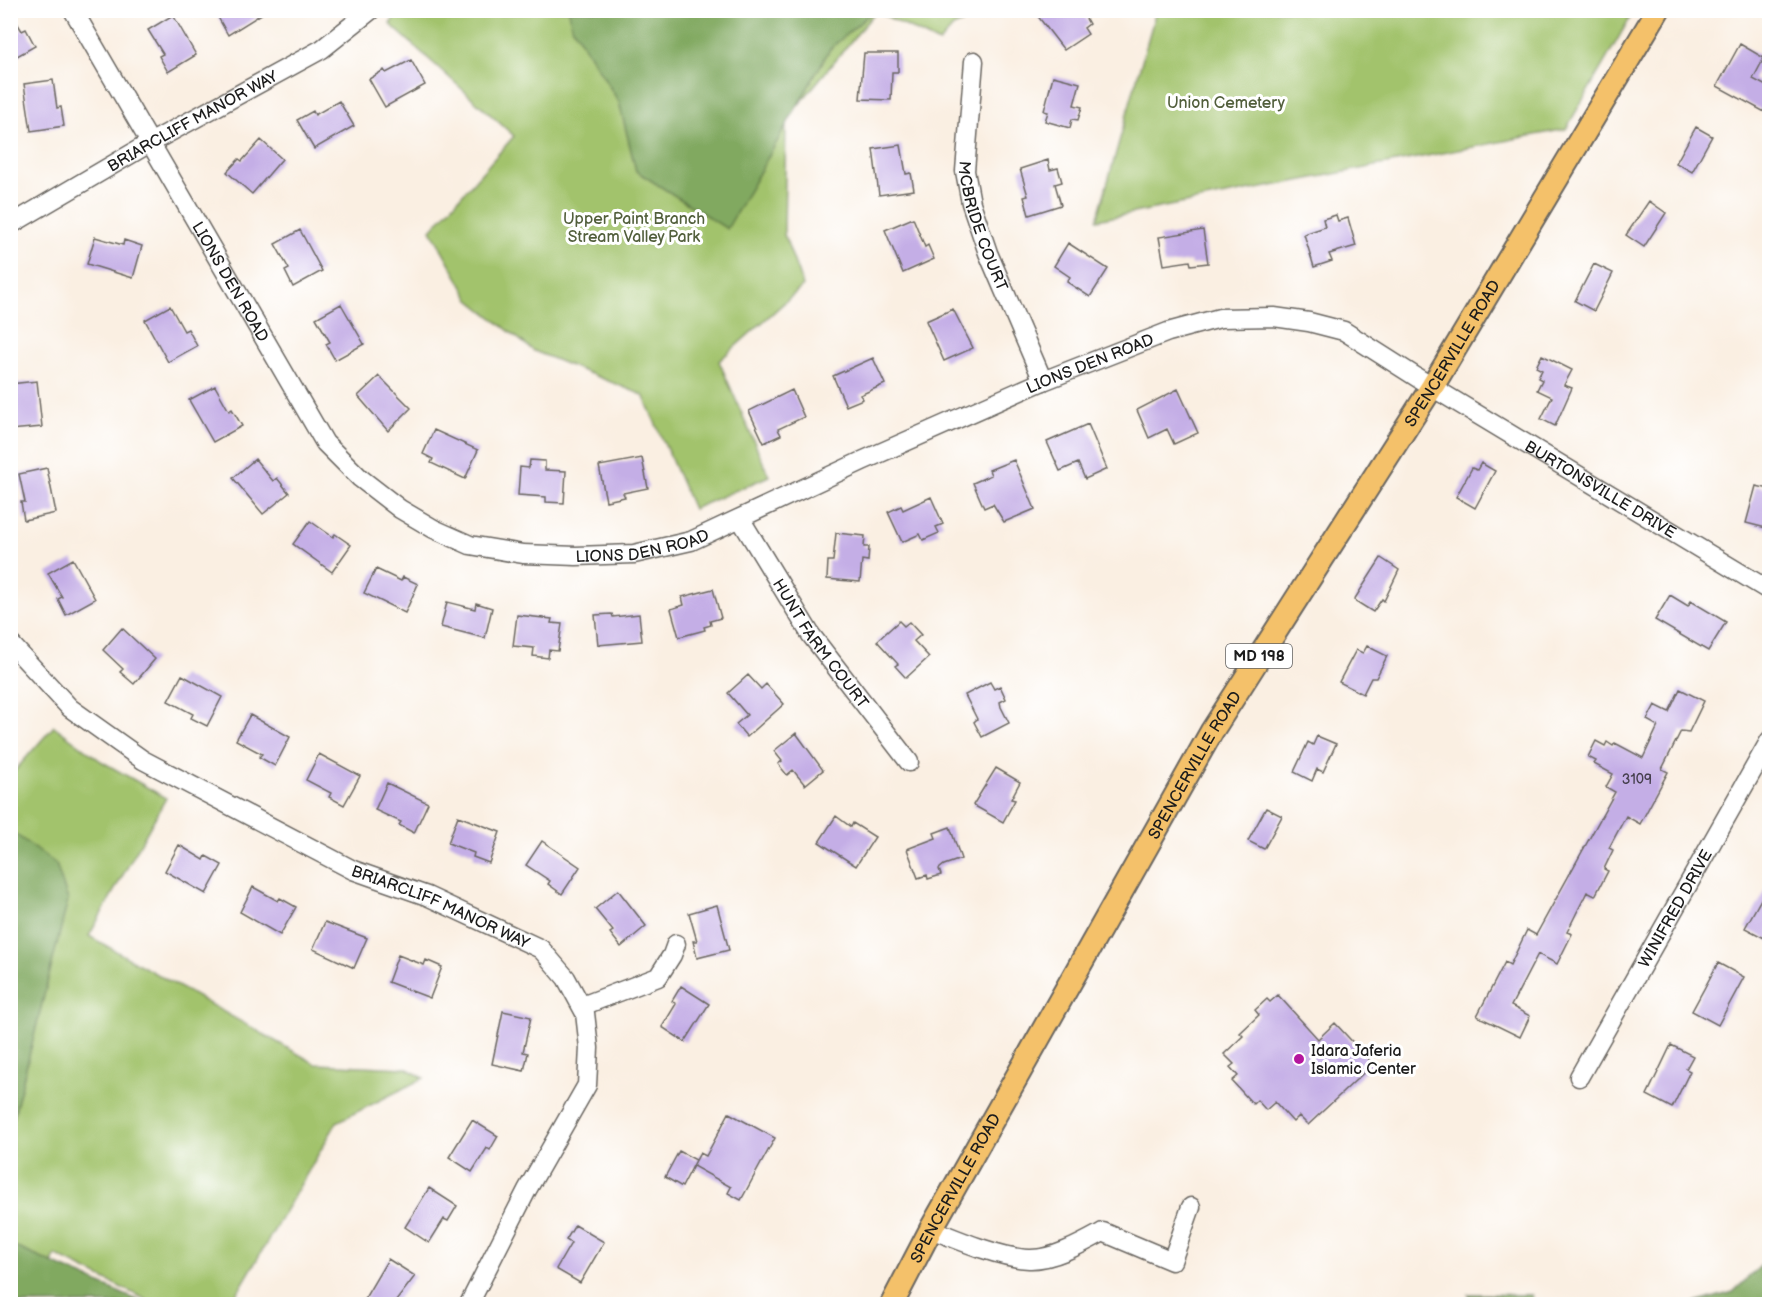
<svg xmlns="http://www.w3.org/2000/svg" width="1780" height="1315" font-family="'Balsamiq Sans',sans-serif">
	<style>
		.green { fill: #a2c36c; stroke: #5f7044; stroke-width: 1.5 }
		.forest { fill: #81a960; stroke: #4e623e; stroke-width: 1.5 }
		.building { fill: #c4aee6 }
		.lines { fill: none; stroke-linecap: round; stroke-linejoin: round }
		.minor-casing { stroke: #6a6661; stroke-width: 21 }
		.major-casing { stroke: #6a6661; stroke-width: 26 }
		.minor { stroke: #fff; stroke-width: 18 }
		.major { stroke: #f4c16a; stroke-width: 22 }
		.poi-dot { fill: #b5179e; stroke: #fff; stroke-width: 2 }
		.labels { text-anchor: middle; stroke-width: 6; stroke-linejoin: round; paint-order: stroke }
		.number-label { font-size: 14px; fill: #46404e }
		.shield { fill: #fff; stroke: #606060; stroke-width: 1.5 }
		.shield-label { font-size: 15px; font-weight: bold; fill: #1c1c1c }
		.park-label { font-size: 16px; fill: #525f3c; stroke: #fff }
		.street-label { font-size: 16px; fill: #1c1c1c; stroke: #fff }
		.poi-label { font-size: 16px; fill: #1c1c1c; stroke: #fff; text-anchor: start }
	</style>
	<rect width="100%" height="100%" fill="#fff"/>
	<filter id="ink" filterUnits="userSpaceOnUse"><feTurbulence type="fractalNoise" baseFrequency=".0167" numOctaves="2"/><feDisplacementMap in="SourceGraphic" scale="12" xChannelSelector="R" yChannelSelector="G"/><feConvolveMatrix kernelMatrix="1 2 1 2 8 2 1 2 1" color-interpolation-filters="sRGB"/></filter>
	<filter id="wash" filterUnits="userSpaceOnUse"><feTurbulence type="fractalNoise" baseFrequency=".008" numOctaves="4" result="noise"/><feDisplacementMap in="SourceGraphic" scale="24" xChannelSelector="R" yChannelSelector="G"/><feGaussianBlur stdDeviation="1.35" result="paint"/><feColorMatrix in="noise" values="0 0 0 0 0 0 0 0 0 0 0 0 0 0 0 0 0 1.4 0 .05"/><feComposite in="paint" operator="in"/></filter>
	<g filter="url(#wash)">
		<rect width="100%" height="100%" fill="#faefe2"/>
		<path class="green" d="M 400,10 L 473,11 L 489,16 L 547,10 L 967,11 L 969,20 L 953,27 L 939,43 L 876,11 L 786,120 L 784,234 L 803,286 L 719,361 L 769,476 L 693,509 L 643,395 L 534,351 L 470,300 L 431,230 L 514,136 L 390,24 Z
			M 1156,11 L 1156,10 L 1634,11 L 1566,129 L 1097,220 Z
			M 54,726 L 101,761 L 166,798 L 89,936 L 316,1064 L 406,1068 L 424,1078 L 337,1122 L 231,1304 L 155,1304 L 55,1255 L 39,1304 L 11,1304 L 11,775 Z"/>
		<path class="forest" d="M 569,11 L 569,10 L 873,11 L 830,49 L 727,229 L 636,171 L 619,102 L 571,25 Z
			M 11,831 L 56,864 L 68,900 L 11,1128 Z
			M 11,1245 L 146,1304 L 11,1304 Z
			M 1769,1258 L 1769,1304 L 1691,1304 L 1733,1292 Z
			M 1469,1294 L 1532,1295 L 1534,1304 L 1471,1304 Z"/>
		<g id="blocks">
			<path class="building" d="M 214,10 L 268,10 L 228,35 Z
				M 1033,10 L 1081,10 L 1089,24 L 1084,28 L 1088,34 L 1064,50 Z
				M 10,11 L 22,31 L 26,29 L 35,46 L 10,60 Z
				M 173,15 L 196,55 L 168,72 L 159,56 L 163,54 L 148,30 Z
				M 1740,44 L 1764,58 L 1753,79 L 1770,88 L 1770,115 L 1717,86 Z
				M 864,53 L 898,53 L 898,72 L 892,72 L 891,100 L 860,99 Z
				M 411,60 L 425,85 L 385,107 L 369,79 L 384,70 L 386,73 Z
				M 1053,76 L 1080,83 L 1074,105 L 1082,107 L 1078,120 L 1072,119 L 1070,128 L 1045,121 L 1048,112 L 1044,111 Z
				M 53,80 L 57,108 L 61,107 L 64,126 L 31,131 L 24,84 Z
				M 339,101 L 354,126 L 314,149 L 297,120 L 313,111 L 315,115 Z
				M 1696,127 L 1712,136 L 1692,172 L 1676,163 Z
				M 261,140 L 282,159 L 252,194 L 227,172 L 239,159 L 242,161 Z
				M 901,145 L 906,174 L 911,173 L 914,190 L 879,195 L 873,149 Z
				M 1048,160 L 1050,170 L 1058,168 L 1062,182 L 1055,184 L 1061,205 L 1029,215 L 1024,197 L 1028,196 L 1020,169 Z
				M 1649,201 L 1666,213 L 1644,247 L 1626,235 Z
				M 1336,215 L 1338,221 L 1348,218 L 1356,246 L 1329,254 L 1332,261 L 1314,267 L 1304,234 L 1325,227 L 1323,219 Z
				M 913,218 L 925,247 L 928,245 L 934,259 L 903,273 L 885,230 Z
				M 300,230 L 322,271 L 293,287 L 285,271 L 289,269 L 275,244 Z
				M 1203,230 L 1208,263 L 1191,265 L 1190,261 L 1164,265 L 1159,237 Z
				M 95,237 L 123,245 L 124,240 L 142,246 L 133,278 L 87,264 Z
				M 1068,243 L 1108,269 L 1090,297 L 1067,282 L 1070,277 L 1054,266 Z
				M 1594,264 L 1613,273 L 1594,311 L 1575,301 Z
				M 341,304 L 364,344 L 335,360 L 326,344 L 330,342 L 316,318 Z
				M 170,306 L 184,331 L 188,329 L 197,346 L 168,362 L 145,320 Z
				M 953,309 L 973,348 L 944,361 L 926,321 Z
				M 1542,355 L 1572,370 L 1564,385 L 1572,388 L 1555,426 L 1541,419 L 1552,397 L 1537,390 L 1542,380 L 1538,378 L 1542,370 L 1536,367 Z
				M 873,358 L 885,384 L 860,395 L 863,399 L 846,406 L 833,376 Z
				M 379,376 L 411,408 L 388,431 L 358,396 Z
				M 37,381 L 42,427 L 10,430 L 10,384 Z
				M 215,386 L 229,411 L 232,409 L 242,426 L 213,442 L 189,400 Z
				M 1178,389 L 1198,433 L 1174,444 L 1167,429 L 1149,438 L 1137,410 Z
				M 792,390 L 804,417 L 778,429 L 781,435 L 764,443 L 749,411 Z
				M 1088,424 L 1107,469 L 1085,479 L 1078,463 L 1060,471 L 1047,442 Z
				M 434,430 L 478,450 L 465,479 L 431,463 L 433,459 L 423,454 Z
				M 642,458 L 648,488 L 623,493 L 625,497 L 606,501 L 599,466 Z
				M 255,459 L 273,481 L 277,478 L 289,493 L 263,514 L 233,478 Z
				M 530,460 L 545,461 L 545,470 L 566,471 L 564,503 L 546,502 L 546,497 L 518,495 L 520,467 L 529,468 Z
				M 1014,460 L 1035,509 L 1004,522 L 993,504 L 984,508 L 973,483 L 991,475 L 989,470 Z
				M 1481,463 L 1495,471 L 1475,508 L 1456,497 L 1472,468 L 1477,470 Z
				M 47,468 L 56,513 L 24,520 L 21,502 L 25,502 L 19,474 Z
				M 1756,486 L 1770,489 L 1770,529 L 1746,523 Z
				M 931,497 L 943,524 L 936,527 L 939,533 L 923,540 L 920,534 L 902,542 L 888,512 L 901,506 L 903,510 Z
				M 310,521 L 333,537 L 335,534 L 351,545 L 332,572 L 293,544 Z
				M 836,533 L 865,536 L 864,547 L 869,547 L 868,561 L 862,560 L 860,582 L 827,579 L 828,561 L 833,561 Z
				M 1381,558 L 1399,570 L 1384,601 L 1382,599 L 1373,612 L 1354,600 Z
				M 73,559 L 95,599 L 66,615 L 58,599 L 62,597 L 48,573 Z
				M 376,569 L 401,581 L 403,577 L 418,584 L 405,613 L 364,593 Z
				M 713,589 L 721,618 L 710,621 L 711,625 L 704,627 L 705,630 L 679,637 L 671,609 L 684,605 L 682,597 Z
				M 1670,595 L 1688,606 L 1691,601 L 1726,622 L 1708,651 L 1655,620 Z
				M 447,602 L 475,609 L 476,603 L 492,608 L 485,638 L 441,627 Z
				M 612,614 L 613,617 L 639,614 L 642,641 L 598,645 L 595,615 Z
				M 517,615 L 552,619 L 551,623 L 562,624 L 558,651 L 549,650 L 548,658 L 533,656 L 534,648 L 513,646 Z
				M 899,621 L 904,626 L 909,622 L 921,635 L 914,641 L 929,657 L 906,678 L 895,666 L 898,664 L 877,641 Z
				M 122,628 L 155,659 L 134,684 L 120,672 L 123,669 L 103,650 Z
				M 1367,646 L 1387,656 L 1376,678 L 1371,678 L 1363,694 L 1339,682 L 1356,650 L 1363,653 Z
				M 182,675 L 222,697 L 207,726 L 191,718 L 193,714 L 168,701 Z
				M 748,675 L 761,689 L 766,684 L 784,704 L 747,737 L 736,724 L 747,715 L 728,693 Z
				M 990,682 L 994,689 L 1000,686 L 1006,699 L 1000,702 L 1001,707 L 1009,723 L 982,737 L 974,722 L 977,719 L 965,695 Z
				M 1680,689 L 1704,701 L 1689,732 L 1681,731 L 1662,769 L 1668,772 L 1640,824 L 1626,816 L 1609,848 L 1613,850 L 1604,869 L 1608,871 L 1595,896 L 1587,892 L 1567,932 L 1572,934 L 1557,964 L 1538,954 L 1511,1006 L 1530,1016 L 1520,1037 L 1477,1016 L 1505,962 L 1510,965 L 1527,930 L 1536,935 L 1615,792 L 1606,787 L 1613,774 L 1594,764 L 1596,761 L 1588,757 L 1596,741 L 1605,746 L 1607,742 L 1613,746 L 1615,743 L 1643,758 L 1658,726 L 1647,720 L 1655,705 L 1669,712 Z
				M 250,715 L 290,737 L 275,766 L 259,757 L 262,754 L 236,740 Z
				M 796,733 L 823,770 L 805,785 L 793,770 L 787,775 L 778,764 L 782,761 L 774,751 Z
				M 1317,736 L 1336,744 L 1323,772 L 1317,769 L 1312,781 L 1294,772 L 1308,742 L 1313,745 Z
				M 319,754 L 360,776 L 344,805 L 329,797 L 331,793 L 306,780 Z
				M 996,768 L 1020,782 L 1011,799 L 1015,800 L 1003,822 L 973,805 Z
				M 387,783 L 428,803 L 414,833 L 399,825 L 401,822 L 375,810 Z
				M 1266,808 L 1282,816 L 1264,849 L 1248,841 Z
				M 458,816 L 500,832 L 489,863 L 473,857 L 474,853 L 448,843 Z
				M 836,816 L 851,827 L 853,823 L 875,837 L 856,866 L 819,842 Z
				M 950,827 L 961,859 L 944,865 L 939,869 L 941,875 L 928,879 L 927,875 L 918,878 L 907,849 L 936,838 L 934,833 Z
				M 542,841 L 580,867 L 562,894 L 548,884 L 550,881 L 526,865 Z
				M 179,845 L 204,860 L 206,856 L 222,865 L 206,894 L 165,871 Z
				M 1770,883 L 1770,941 L 1745,928 Z
				M 253,887 L 278,901 L 280,898 L 296,907 L 280,935 L 240,912 Z
				M 618,890 L 646,926 L 621,947 L 610,933 L 613,931 L 595,909 Z
				M 717,905 L 729,950 L 697,958 L 693,941 L 697,941 L 689,913 Z
				M 325,922 L 367,938 L 354,968 L 313,949 Z
				M 398,955 L 424,965 L 426,960 L 442,967 L 430,998 L 388,982 Z
				M 1718,963 L 1744,977 L 1718,1025 L 1692,1011 Z
				M 681,986 L 709,1004 L 685,1042 L 662,1027 L 676,1004 L 672,1001 Z
				M 1278,995 L 1318,1039 L 1335,1023 L 1373,1064 L 1308,1125 L 1299,1116 L 1293,1122 L 1275,1102 L 1266,1110 L 1257,1100 L 1253,1104 L 1232,1081 L 1238,1076 L 1230,1067 L 1234,1064 L 1224,1054 L 1243,1036 L 1240,1033 L 1259,1015 L 1255,1010 L 1267,999 L 1270,1002 Z
				M 503,1011 L 531,1017 L 523,1052 L 528,1053 L 524,1071 L 492,1064 Z
				M 1671,1045 L 1693,1056 L 1686,1069 L 1690,1071 L 1672,1108 L 1647,1095 Z
				M 729,1113 L 775,1138 L 741,1200 L 728,1193 L 731,1187 L 693,1166 L 700,1153 L 706,1156 Z
				M 472,1120 L 498,1136 L 490,1150 L 487,1148 L 472,1172 L 449,1157 Z
				M 679,1151 L 696,1160 L 682,1187 L 665,1177 Z
				M 429,1188 L 457,1206 L 448,1221 L 444,1219 L 429,1243 L 405,1227 Z
				M 575,1225 L 604,1242 L 580,1283 L 556,1269 L 571,1243 L 566,1240 Z
				M 388,1259 L 415,1276 L 393,1305 L 375,1305 L 365,1298 Z"/>
		</g>
	</g>
	<g filter="url(#ink)">
		<use href="#blocks" fill-opacity="0" stroke="#6a6661" stroke-width="1.5"/>
		<g class="lines">
			<g class="minor-casing">
				<g id="minor">
					<path id="s1" d="M 73,10 L 325,443 L 360,478 L 400,509 L 434,529 L 470,545 L 523,554 L 576,556 L 634,554 L 691,541 L 862,461 L 1043,381 L 1168,332 L 1220,318 L 1274,317 L 1309,322 L 1344,331 L 1432,387 L 1770,591"/>
					<path id="s2" d="M 974,61 L 965,171 L 971,203 L 988,253 L 1043,381"/>
					<path id="s3" d="M 10,225 L 148,144 L 322,49 L 371,10"/>
					<path id="s4" d="M 741,520 L 811,635 L 909,762"/>
					<path id="s5" d="M 10,643 L 70,708 L 143,760 L 353,870 L 427,896 L 541,949 L 566,978 L 585,1013 L 589,1048 L 587,1085 L 527,1190 L 469,1304"/>
					<path d="M 582,1006 L 658,977 L 672,955 L 676,944"/>
					<path id="s6" d="M 1579,1077 L 1770,740"/>
					<path d="M 931,1229 C 958,1240 1001,1258 1029,1259 C 1053,1260 1083,1243 1103,1232 L 1172,1261 L 1191,1207"/>
				</g>
			</g>
			<g class="major-casing">
				<g id="major">
					<path id="s7" d="M 892,1304 L 931,1229 L 1212,731 L 1432,387 L 1658,10"/>
				</g>
			</g>
			<use href="#minor" class="minor"/>
			<use href="#major" class="major"/>
		</g>
	</g>
	<circle class="poi-dot" cx="1299" cy="1059" r="6"/>
	<g class="labels">
		<g class="number-label">
			<text x="1637" y="784">3109</text>
		</g>
		<rect class="shield" x="1226" y="644" width="66" height="24" rx="4.5"/>
		<g class="shield-label">
			<text x="1259" y="661">MD 198</text>
		</g>
		<g class="park-label">
			<text x="1226" y="108">Union Cemetery</text>
			<text x="634" y="224">Upper Paint Branch<tspan x="634" dy="18">Stream Valley Park</tspan></text>
		</g>
		<g class="street-label">
			<text dy="6" stroke="none"><textPath href="#s3" startOffset="210">BRIARCLIFF MANOR WAY</textPath></text>
			<text dy="6" stroke="none"><textPath href="#s2" startOffset="168">MCBRIDE COURT</textPath></text>
			<text dy="6" stroke="none"><textPath href="#s1" startOffset="314">LIONS DEN ROAD</textPath></text>
			<text dy="6" stroke="none"><textPath href="#s7" startOffset="1104">SPENCERVILLE ROAD</textPath></text>
			<text dy="6" stroke="none"><textPath href="#s1" startOffset="1340">LIONS DEN ROAD</textPath></text>
			<text dy="6" stroke="none"><textPath href="#s1" startOffset="1905">BURTONSVILLE DRIVE</textPath></text>
			<text dy="6" stroke="none"><textPath href="#s1" startOffset="854">LIONS DEN ROAD</textPath></text>
			<text dy="6" stroke="none"><textPath href="#s4" startOffset="147">HUNT FARM COURT</textPath></text>
			<text dy="6" stroke="none"><textPath href="#s7" startOffset="618">SPENCERVILLE ROAD</textPath></text>
			<text dy="6" stroke="none"><textPath href="#s5" startOffset="510">BRIARCLIFF MANOR WAY</textPath></text>
			<text dy="6" stroke="none"><textPath href="#s6" startOffset="194">WINIFRED DRIVE</textPath></text>
			<text dy="6" stroke="none"><textPath href="#s7" startOffset="132">SPENCERVILLE ROAD</textPath></text>
		</g>
		<g class="poi-label">
			<text x="1311" y="1056">Idara Jaferia<tspan x="1311" dy="18">Islamic Center</tspan></text>
		</g>
	</g>
	<rect width="1780" height="1315" fill="none" stroke="#fff" stroke-width="36"/>
</svg>
